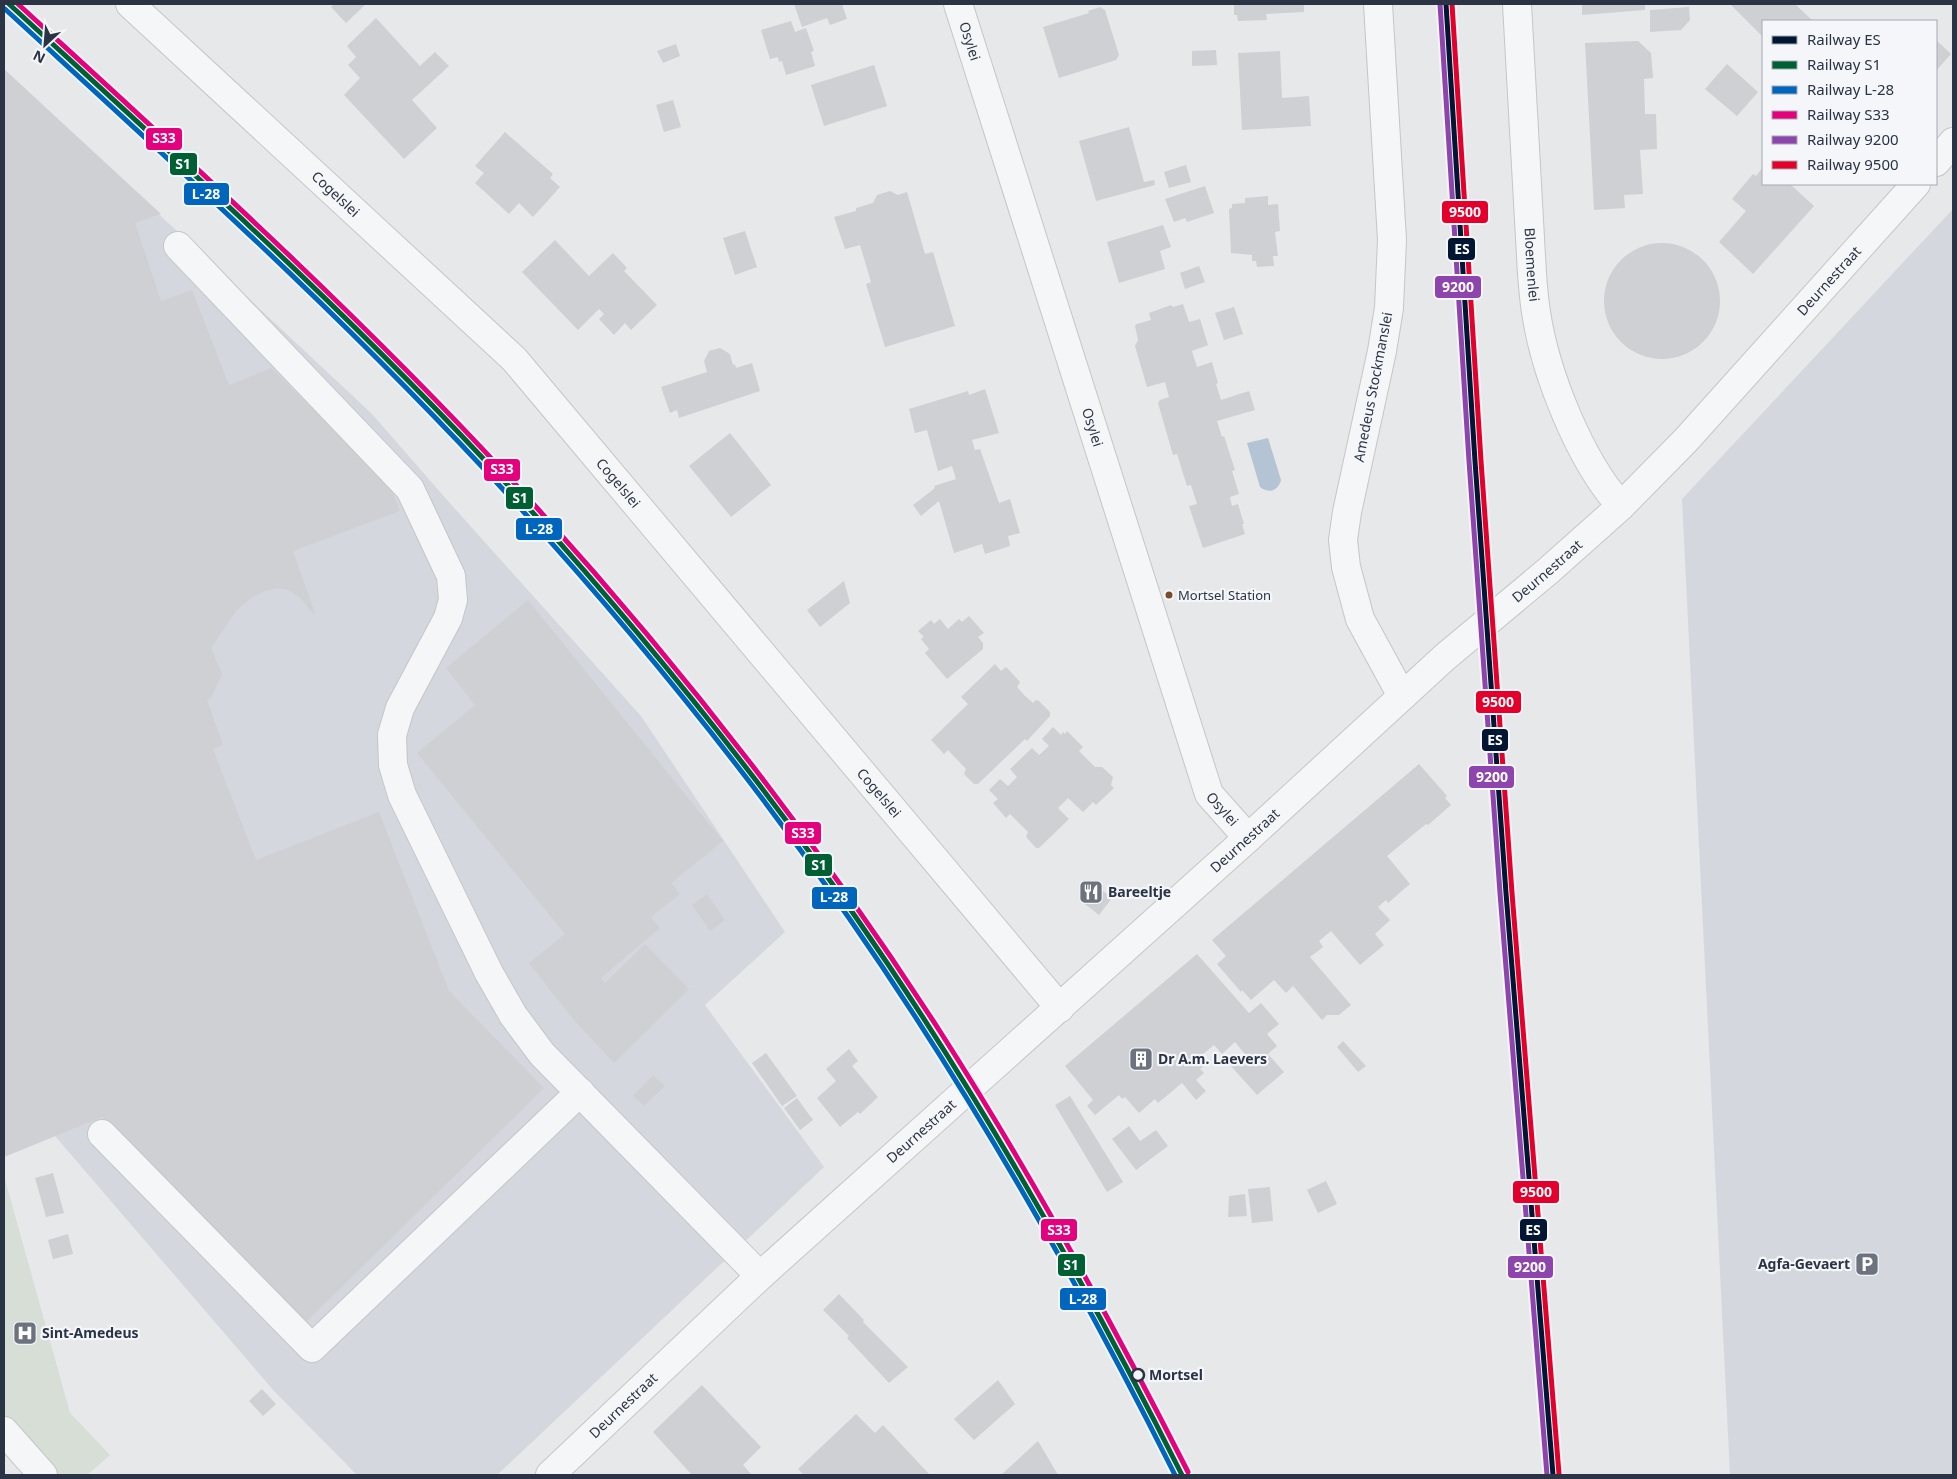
<svg xmlns="http://www.w3.org/2000/svg" width="1957" height="1479" font-family="'Noto Sans',sans-serif">
	<style>
		.built { fill: #d4d7dd }
		.green { fill: #d6ded6 }
		.water { fill: #b4c4d5 }
		.building { fill: #ced0d3 }
		.lines { fill: none; stroke-linecap: round; stroke-linejoin: round }
		.minor-casing { stroke: #c4c6c8; stroke-width: 30 }
		.minor { stroke: #f5f6f7; stroke-width: 28 }
		.rail-1-casing { stroke: #f4f6f9; stroke-width: 9 }
		.rail-2-casing { stroke: #f4f6f9; stroke-width: 9 }
		.rail-3-casing { stroke: #f4f6f9; stroke-width: 9 }
		.rail-4-casing { stroke: #f4f6f9; stroke-width: 9 }
		.rail-5-casing { stroke: #f4f6f9; stroke-width: 9 }
		.rail-6-casing { stroke: #f4f6f9; stroke-width: 9 }
		.rail-1 { stroke: #011633; stroke-width: 5 }
		.rail-2 { stroke: #005f33; stroke-width: 5 }
		.rail-3 { stroke: #0065bd; stroke-width: 5 }
		.rail-4 { stroke: #e5007d; stroke-width: 5 }
		.rail-5 { stroke: #8e44ad; stroke-width: 5 }
		.rail-6 { stroke: #e4002b; stroke-width: 5 }
		.bus-dot { fill: #7a4b2a; stroke: #f4f6f9; stroke-width: 2 }
		.stop-dot { fill: #f4f6f9; stroke: #2b3445; stroke-width: 2.5 }
		.labels { text-anchor: middle; stroke-width: 4.5; stroke-linejoin: round; paint-order: stroke }
		.bus-label { font-size: 13px; fill: #2b3445; stroke: #f4f6f9; text-anchor: start }
		.street-label { font-size: 14px; fill: #2b3445; stroke: #f4f6f9 }
		.poi-label { font-size: 14px; font-weight: bold; fill: #2b3445; stroke: #f4f6f9; text-anchor: start }
		.stop-label { font-size: 14px; font-weight: bold; fill: #2b3445; stroke: #f4f6f9; text-anchor: start }
		.line-badge { stroke: #f4f6f9; stroke-width: 2 }
		.badge-label { font-size: 14px; text-anchor: middle; font-weight: bold; fill: #fff }
	</style>
	<rect width="100%" height="100%" fill="#e6e8ea"/>
	<path class="built" d="M 4,69 L 372,414 L 447,500 L 641,716 L 785,932 L 705,1005 L 824,1167 L 497,1475 L 357,1475 L 274,1391 L 55,1136 L 4,1157 Z
		M 1953,209 L 1953,1475 L 1730,1475 L 1682,499 Z"/>
	<path class="green" d="M 4,1176 L 70,1413 L 110,1455 L 87,1475 L 59,1475 L 4,1416 L 4,1372 L 5,1371 L 4,1366 Z"/>
	<path class="water" d="M 1268,438 L 1281,480 C 1278,491 1269,494 1260,487 L 1247,443 Z"/>
	<path class="building" d="M 334,4 L 366,4 L 346,23 L 331,7 Z
		M 794,4 L 842,4 L 847,19 L 830,25 L 827,18 L 802,27 Z
		M 1234,4 L 1304,4 L 1304,12 L 1266,14 L 1267,20 L 1238,21 L 1237,15 L 1234,15 Z
		M 1582,4 L 1645,4 L 1645,10 L 1582,15 Z
		M 1730,4 L 1795,4 L 1813,21 L 1763,21 L 1762,36 Z
		M 1100,7 L 1105,10 L 1119,55 L 1116,60 L 1059,78 L 1043,27 L 1089,13 L 1088,11 Z
		M 1689,7 L 1690,20 L 1681,30 L 1650,32 L 1650,10 Z
		M 376,18 L 420,66 L 435,52 L 449,66 L 412,100 L 437,128 L 404,159 L 344,95 L 360,78 L 348,65 L 356,57 L 347,46 Z
		M 791,21 L 795,32 L 806,28 L 814,51 L 811,52 L 815,66 L 786,75 L 782,61 L 779,62 L 778,57 L 770,59 L 761,30 Z
		M 1936,40 L 1951,54 L 1936,71 Z
		M 1638,41 L 1651,53 L 1653,78 L 1644,79 L 1645,114 L 1656,114 L 1657,149 L 1640,150 L 1643,194 L 1624,195 L 1625,208 L 1594,210 L 1585,43 Z
		M 676,44 L 680,56 L 663,63 L 657,51 Z
		M 1216,50 L 1217,65 L 1192,66 L 1192,51 Z
		M 1280,51 L 1282,98 L 1309,96 L 1311,126 L 1242,130 L 1238,53 Z
		M 1727,64 L 1758,92 L 1737,116 L 1705,89 Z
		M 874,65 L 887,106 L 824,126 L 811,85 Z
		M 4,69 L 161,214 L 135,223 L 161,301 L 192,290 L 229,385 L 272,368 L 391,488 L 400,511 L 293,551 L 315,614 L 314,614 L 299,597 L 289,590 L 277,588 L 265,591 L 251,598 L 236,611 L 211,648 L 222,674 L 211,698 L 207,700 L 223,745 L 213,749 L 256,860 L 379,812 L 449,991 L 544,1088 L 303,1325 L 102,1117 L 4,1157 Z
		M 673,100 L 681,127 L 664,132 L 656,105 Z
		M 1129,127 L 1144,182 L 1154,180 L 1155,185 L 1096,201 L 1079,141 Z
		M 505,132 L 553,174 L 550,178 L 560,187 L 533,217 L 519,203 L 509,214 L 475,183 L 484,173 L 475,166 Z
		M 1186,165 L 1191,182 L 1169,188 L 1164,172 Z
		M 1763,167 L 1763,184 L 1790,184 L 1814,206 L 1753,274 L 1719,242 L 1746,211 L 1732,199 L 1753,174 L 1756,176 Z
		M 1205,186 L 1214,213 L 1187,222 L 1185,218 L 1174,222 L 1165,199 Z
		M 890,191 L 898,195 L 907,192 L 925,254 L 933,252 L 955,326 L 885,347 L 866,284 L 871,282 L 860,245 L 845,249 L 834,217 L 856,211 L 856,208 L 873,203 L 877,195 Z
		M 1268,196 L 1268,205 L 1278,204 L 1280,231 L 1275,232 L 1278,256 L 1273,256 L 1274,266 L 1257,267 L 1256,261 L 1252,261 L 1252,255 L 1231,253 L 1229,209 L 1232,208 L 1232,204 L 1245,203 L 1245,198 Z
		M 1163,225 L 1171,247 L 1160,251 L 1165,269 L 1119,283 L 1107,242 Z
		M 745,231 L 757,267 L 735,275 L 723,238 Z
		M 555,240 L 589,276 L 613,253 L 627,268 L 624,271 L 657,305 L 631,330 L 625,323 L 614,335 L 599,319 L 604,314 L 599,309 L 578,330 L 522,272 Z
		M1604 301a58 58 0 1 1 116 0a58 58 0 1 1-116 0Z
		M 1199,266 L 1205,282 L 1185,289 L 1180,273 Z
		M 1183,304 L 1189,322 L 1200,319 L 1208,345 L 1192,351 L 1197,367 L 1212,362 L 1218,383 L 1216,384 L 1221,400 L 1249,391 L 1255,410 L 1217,421 L 1222,437 L 1224,436 L 1235,470 L 1232,471 L 1239,494 L 1230,497 L 1232,506 L 1238,504 L 1244,524 L 1242,524 L 1245,534 L 1203,548 L 1189,506 L 1197,504 L 1191,485 L 1187,486 L 1177,454 L 1173,455 L 1158,403 L 1160,400 L 1169,397 L 1165,382 L 1147,387 L 1135,346 L 1138,340 L 1135,326 L 1137,324 L 1151,320 L 1149,313 L 1171,305 L 1173,307 Z
		M 1234,307 L 1243,334 L 1224,340 L 1215,313 Z
		M 720,348 L 730,354 L 733,365 L 735,364 L 736,368 L 752,363 L 760,391 L 679,418 L 677,410 L 670,413 L 661,387 L 707,372 L 704,361 L 709,351 Z
		M 985,389 L 999,433 L 972,440 L 975,450 L 980,449 L 999,503 L 1010,499 L 1020,533 L 1008,536 L 1010,546 L 985,554 L 982,544 L 954,553 L 939,501 L 921,516 L 913,505 L 935,488 L 934,486 L 956,479 L 952,466 L 938,471 L 927,430 L 915,433 L 909,409 L 968,391 L 969,395 Z
		M 730,433 L 771,485 L 731,517 L 689,466 Z
		M 844,581 L 850,603 L 820,627 L 807,610 Z
		M 528,600 L 723,841 L 671,883 L 680,894 L 651,917 L 660,928 L 601,978 L 605,983 L 645,944 L 689,989 L 614,1063 L 573,1019 L 529,963 L 565,934 L 417,753 L 475,705 L 446,668 Z
		M 969,616 L 984,633 L 978,637 L 983,643 L 983,649 L 947,679 L 925,653 L 929,649 L 921,639 L 924,637 L 918,631 L 931,620 L 934,624 L 940,619 L 948,629 L 959,619 L 962,622 Z
		M 995,664 L 1001,671 L 1006,667 L 1020,682 L 1017,687 L 1024,695 L 1033,703 L 1036,700 L 1039,701 L 1050,712 L 1050,716 L 1027,741 L 1025,739 L 978,784 L 974,784 L 964,774 L 966,769 L 948,750 L 944,754 L 931,740 L 968,704 L 961,697 Z
		M 1053,727 L 1061,735 L 1063,732 L 1065,734 L 1067,731 L 1083,747 L 1079,751 L 1095,767 L 1102,767 L 1113,777 L 1111,785 L 1114,788 L 1096,805 L 1093,802 L 1083,812 L 1068,798 L 1058,808 L 1069,819 L 1039,848 L 1036,848 L 1026,837 L 1028,832 L 1010,814 L 1006,818 L 993,803 L 998,799 L 989,790 L 1000,779 L 1008,786 L 1017,777 L 1010,769 L 1032,748 L 1039,755 L 1049,746 L 1042,739 Z
		M 1419,764 L 1447,796 L 1445,798 L 1451,805 L 1428,825 L 1426,824 L 1387,856 L 1410,884 L 1388,903 L 1386,900 L 1378,907 L 1390,920 L 1375,934 L 1384,945 L 1360,965 L 1331,931 L 1319,941 L 1323,947 L 1310,957 L 1351,1005 L 1339,1015 L 1327,1015 L 1322,1020 L 1293,986 L 1286,993 L 1274,980 L 1251,1000 L 1242,990 L 1241,992 L 1217,964 L 1226,956 L 1212,940 Z
		M 1094,884 L 1112,898 L 1099,915 L 1081,901 Z
		M 707,894 L 725,920 L 710,931 L 692,905 Z
		M 1197,954 L 1249,1013 L 1261,1003 L 1279,1024 L 1267,1034 L 1277,1046 L 1268,1054 L 1284,1072 L 1257,1095 L 1231,1066 L 1245,1054 L 1235,1042 L 1222,1054 L 1214,1045 L 1202,1055 L 1208,1063 L 1200,1069 L 1204,1073 L 1196,1080 L 1206,1091 L 1196,1100 L 1182,1083 L 1158,1103 L 1155,1099 L 1139,1113 L 1125,1097 L 1122,1099 L 1119,1095 L 1095,1115 L 1087,1106 L 1093,1100 L 1065,1066 Z
		M 1343,1041 L 1366,1066 L 1358,1072 L 1337,1047 Z
		M 849,1049 L 858,1061 L 852,1066 L 878,1097 L 860,1114 L 858,1112 L 840,1127 L 817,1098 L 836,1081 L 826,1069 Z
		M 766,1053 L 797,1096 L 782,1106 L 752,1063 Z
		M 653,1075 L 665,1086 L 644,1106 L 633,1096 Z
		M 1070,1096 L 1123,1182 L 1107,1192 L 1055,1105 Z
		M 797,1098 L 813,1120 L 800,1130 L 784,1108 Z
		M 1129,1126 L 1140,1141 L 1156,1130 L 1168,1146 L 1136,1170 L 1112,1139 Z
		M 53,1173 L 64,1213 L 46,1217 L 35,1178 Z
		M 1326,1181 L 1337,1204 L 1318,1213 L 1307,1190 Z
		M 1270,1187 L 1273,1221 L 1252,1223 L 1248,1189 Z
		M 1245,1194 L 1247,1216 L 1228,1217 L 1229,1196 Z
		M 68,1234 L 73,1254 L 53,1259 L 48,1240 Z
		M 839,1294 L 864,1320 L 863,1322 L 908,1367 L 889,1383 L 847,1338 L 849,1336 L 823,1310 Z
		M 998,1380 L 1015,1404 L 974,1440 L 954,1419 Z
		M 702,1385 L 761,1447 L 743,1465 L 752,1475 L 692,1475 L 653,1432 Z
		M 262,1389 L 276,1404 L 263,1416 L 249,1401 Z
		M 856,1414 L 875,1433 L 883,1425 L 930,1475 L 804,1475 L 798,1469 Z
		M 1038,1441 L 1058,1475 L 1001,1475 Z"/>
	<g class="lines">
		<g class="minor-casing">
			<g id="minor">
				<path id="s1" d="M 130,4 L 514,359 L 1060,1008"/>
				<path id="s2" d="M 958,4 L 1209,794 L 1248,838"/>
				<path d="M 1378,4 L 1392,240 L 1389,308 L 1382,351 L 1347,512 L 1343,540 L 1346,567 L 1360,619 L 1402,696"/>
				<path id="s3" d="M 1517,4 L 1532,274 C 1533,287 1534,300 1536,312 C 1545,373 1580,461 1621,506"/>
				<path d="M 1936,162 L 1953,142"/>
				<path d="M 178,246 L 410,489 L 451,576 L 453,600 L 448,618 L 400,708 L 392,735 L 393,765 L 402,795 L 489,973 L 513,1015 L 542,1054 L 760,1276"/>
				<path d="M 102,1134 L 312,1348 L 580,1092"/>
				<path d="M 4,1431 L 43,1475"/>
				<path id="s4" d="M 550,1475 L 760,1276 L 1248,838 L 1445,657 L 1548,571 L 1621,506 L 1686,440 L 1916,184"/>
			</g>
		</g>
		<use href="#minor" class="minor"/>
		<g class="rail-1-casing">
			<path id="rail-1" d="M 1446,4 L 1475,461 L 1506,893 L 1553,1475"/>
		</g>
		<g class="rail-2-casing">
			<path id="rail-2" d="M 9,4 C 182,163 357,320 516,494 C 637,627 752,768 855,916 C 979,1094 1085,1282 1182,1475"/>
		</g>
		<g class="rail-3-casing">
			<path id="rail-3" d="M 5,9 C 177,167 352,324 510,497 C 632,630 746,770 849,918 C 972,1095 1079,1283 1175,1475"/>
		</g>
		<g class="rail-4-casing">
			<path id="rail-4" d="M 18,4 C 188,160 360,315 517,486 C 673,656 816,839 941,1033 C 1032,1175 1112,1322 1188,1472"/>
		</g>
		<g class="rail-5-casing">
			<path id="rail-5" d="M 1440,4 L 1469,461 L 1500,893 L 1547,1475"/>
		</g>
		<g class="rail-6-casing">
			<path id="rail-6" d="M 1452,4 L 1481,461 L 1512,893 L 1559,1474"/>
		</g>
		<use href="#rail-1" class="rail-1"/>
		<use href="#rail-2" class="rail-2"/>
		<use href="#rail-3" class="rail-3"/>
		<use href="#rail-4" class="rail-4"/>
		<use href="#rail-5" class="rail-5"/>
		<use href="#rail-6" class="rail-6"/>
	</g>
	<defs>
		<g id="restaurant-square" transform="scale(1.25)"><rect x="-9" y="-9" width="18" height="18" rx="4" fill="#6c737f" stroke="#f4f6f9"/><path d="M-5-6h1v4h1v-4h1v4h1v-4h1v5L-1.5 .5V6h-2V.5L-5-1ZM5-6V6H3V1.5H1.5Q1.5-4 5-6Z" fill="#fff"/></g>
		<g id="building-square" transform="scale(1.25)"><rect x="-9" y="-9" width="18" height="18" rx="4" fill="#6c737f" stroke="#f4f6f9"/><path d="M-4-6H4V6H1V3H-1V6H-4ZM-2.5-4.3h1.7v1.8h-1.7ZM.8-4.3h1.7v1.8H.8ZM-2.5-1h1.7V.8h-1.7ZM.8-1h1.7V.8H.8Z" fill="#fff"/></g>
		<g id="parking-square" transform="scale(1.25)"><rect x="-9" y="-9" width="18" height="18" rx="4" fill="#6c737f" stroke="#f4f6f9"/><path d="M-3.5-5.5H1a3.5 3.5 0 0 1 0 7H-1V5.5H-3.5ZM-1-3.4V-.6H.8a1.4 1.4 0 0 0 0-2.8Z" fill="#fff"/></g>
		<g id="hospital-square" transform="scale(1.25)"><rect x="-9" y="-9" width="18" height="18" rx="4" fill="#6c737f" stroke="#f4f6f9"/><path d="M-5-5h3v3.5h4V-5h3V5h-3V1.5h-4V5h-3Z" fill="#fff"/></g>
	</defs>
	<g fill-rule="evenodd">
		<use href="#restaurant-square" x="1091" y="892"/>
		<use href="#building-square" x="1141" y="1059"/>
		<use href="#parking-square" x="1867" y="1264"/>
		<use href="#hospital-square" x="25" y="1333"/>
	</g>
	<circle class="bus-dot" cx="1169" cy="595" r="4.5"/>
	<circle class="stop-dot" cx="1138" cy="1375" r="6"/>
	<g class="labels">
		<g class="bus-label">
			<text x="1178" y="600">Mortsel Station</text>
		</g>
		<g class="street-label">
			<text dy="5" stroke="none"><textPath href="#s2" startOffset="39">Osylei</textPath></text>
			<text dy="5" stroke="none"><textPath href="#s1" startOffset="280">Cogelslei</textPath></text>
			<text dy="5" stroke="none"><textPath href="#s3" startOffset="261">Bloemenlei</textPath></text>
			<text dy="5" stroke="none"><textPath href="#s4" startOffset="1751">Deurnestraat</textPath></text>
			<text transform="translate(1373 387) rotate(-79)" y="5">Amedeus Stockmanslei</text>
			<text dy="5" stroke="none"><textPath href="#s2" startOffset="444">Osylei</textPath></text>
			<text dy="5" stroke="none"><textPath href="#s1" startOffset="685">Cogelslei</textPath></text>
			<text dy="5" stroke="none"><textPath href="#s4" startOffset="1346">Deurnestraat</textPath></text>
			<text dy="5" stroke="none"><textPath href="#s1" startOffset="1090">Cogelslei</textPath></text>
			<text dy="5" stroke="none"><textPath href="#s2" startOffset="849">Osylei</textPath></text>
			<text dy="5" stroke="none"><textPath href="#s4" startOffset="941">Deurnestraat</textPath></text>
			<text dy="5" stroke="none"><textPath href="#s4" startOffset="506">Deurnestraat</textPath></text>
			<text dy="5" stroke="none"><textPath href="#s4" startOffset="101">Deurnestraat</textPath></text>
		</g>
		<g class="poi-label">
			<text x="1108" y="897">Bareeltje</text>
			<text x="1158" y="1064">Dr A.m. Laevers</text>
			<text x="1850" y="1269" text-anchor="end">Agfa-Gevaert</text>
			<text x="42" y="1338">Sint-Amedeus</text>
		</g>
		<g class="stop-label">
			<text x="1149" y="1380">Mortsel</text>
		</g>
	</g>
	<g class="line-badge">
		<rect x="145" y="127" width="38" height="24" rx="5" fill="#e5007d"/>
		<rect x="169" y="152" width="29" height="24" rx="5" fill="#005f33"/>
		<rect x="183" y="182" width="47" height="24" rx="5" fill="#0065bd"/>
		<rect x="1441" y="200" width="48" height="24" rx="5" fill="#e4002b"/>
		<rect x="1447" y="237" width="29" height="24" rx="5" fill="#011633"/>
		<rect x="1434" y="275" width="48" height="24" rx="5" fill="#8e44ad"/>
		<rect x="483" y="458" width="38" height="24" rx="5" fill="#e5007d"/>
		<rect x="505" y="486" width="29" height="24" rx="5" fill="#005f33"/>
		<rect x="515" y="517" width="48" height="24" rx="5" fill="#0065bd"/>
		<rect x="1475" y="690" width="47" height="24" rx="5" fill="#e4002b"/>
		<rect x="1481" y="728" width="28" height="24" rx="5" fill="#011633"/>
		<rect x="1468" y="765" width="47" height="24" rx="5" fill="#8e44ad"/>
		<rect x="784" y="821" width="38" height="24" rx="5" fill="#e5007d"/>
		<rect x="804" y="853" width="29" height="24" rx="5" fill="#005f33"/>
		<rect x="811" y="886" width="47" height="24" rx="5" fill="#0065bd"/>
		<rect x="1512" y="1180" width="48" height="24" rx="5" fill="#e4002b"/>
		<rect x="1519" y="1218" width="29" height="24" rx="5" fill="#011633"/>
		<rect x="1040" y="1218" width="38" height="24" rx="5" fill="#e5007d"/>
		<rect x="1057" y="1253" width="29" height="24" rx="5" fill="#005f33"/>
		<rect x="1507" y="1255" width="47" height="24" rx="5" fill="#8e44ad"/>
		<rect x="1059" y="1287" width="48" height="24" rx="5" fill="#0065bd"/>
	</g>
	<g class="badge-label">
		<text x="164" y="143">S33</text>
		<text x="183" y="169">S1</text>
		<text x="206" y="199">L-28</text>
		<text x="1465" y="217">9500</text>
		<text x="1462" y="254">ES</text>
		<text x="1458" y="292">9200</text>
		<text x="502" y="474">S33</text>
		<text x="520" y="503">S1</text>
		<text x="539" y="534">L-28</text>
		<text x="1498" y="707">9500</text>
		<text x="1495" y="745">ES</text>
		<text x="1492" y="782">9200</text>
		<text x="803" y="838">S33</text>
		<text x="819" y="870">S1</text>
		<text x="834" y="902">L-28</text>
		<text x="1536" y="1197">9500</text>
		<text x="1533" y="1235">ES</text>
		<text x="1059" y="1235">S33</text>
		<text x="1071" y="1270">S1</text>
		<text x="1530" y="1272">9200</text>
		<text x="1083" y="1304">L-28</text>
	</g>
	<rect width="1957" height="1479" fill="none" stroke="#2b3445" stroke-width="10"/>
	<rect x="1762" y="20" width="175" height="165" fill="#f4f6f9" stroke="#a4a8b1"/>
	<rect x="1772" y="36" width="25" height="8" fill="#011633" stroke="#a4a8b1"/>
	<text x="1807" y="45" font-size="15" fill="#2b3445">Railway ES</text>
	<rect x="1772" y="61" width="25" height="8" fill="#005f33" stroke="#a4a8b1"/>
	<text x="1807" y="70" font-size="15" fill="#2b3445">Railway S1</text>
	<rect x="1772" y="86" width="25" height="8" fill="#0065bd" stroke="#a4a8b1"/>
	<text x="1807" y="95" font-size="15" fill="#2b3445">Railway L-28</text>
	<rect x="1772" y="111" width="25" height="8" fill="#e5007d" stroke="#a4a8b1"/>
	<text x="1807" y="120" font-size="15" fill="#2b3445">Railway S33</text>
	<rect x="1772" y="136" width="25" height="8" fill="#8e44ad" stroke="#a4a8b1"/>
	<text x="1807" y="145" font-size="15" fill="#2b3445">Railway 9200</text>
	<rect x="1772" y="161" width="25" height="8" fill="#e4002b" stroke="#a4a8b1"/>
	<text x="1807" y="170" font-size="15" fill="#2b3445">Railway 9500</text>
	<g transform="translate(45 45) rotate(206)" stroke="#f4f6f9" stroke-width="4" paint-order="stroke">
	<path d="M0-4L9 19L0 12L-9 19Z" fill="#2b3445"/>
	<text y="-8" font-size="14" font-weight="bold" text-anchor="middle" fill="#2b3445">N</text>
	</g>
</svg>
